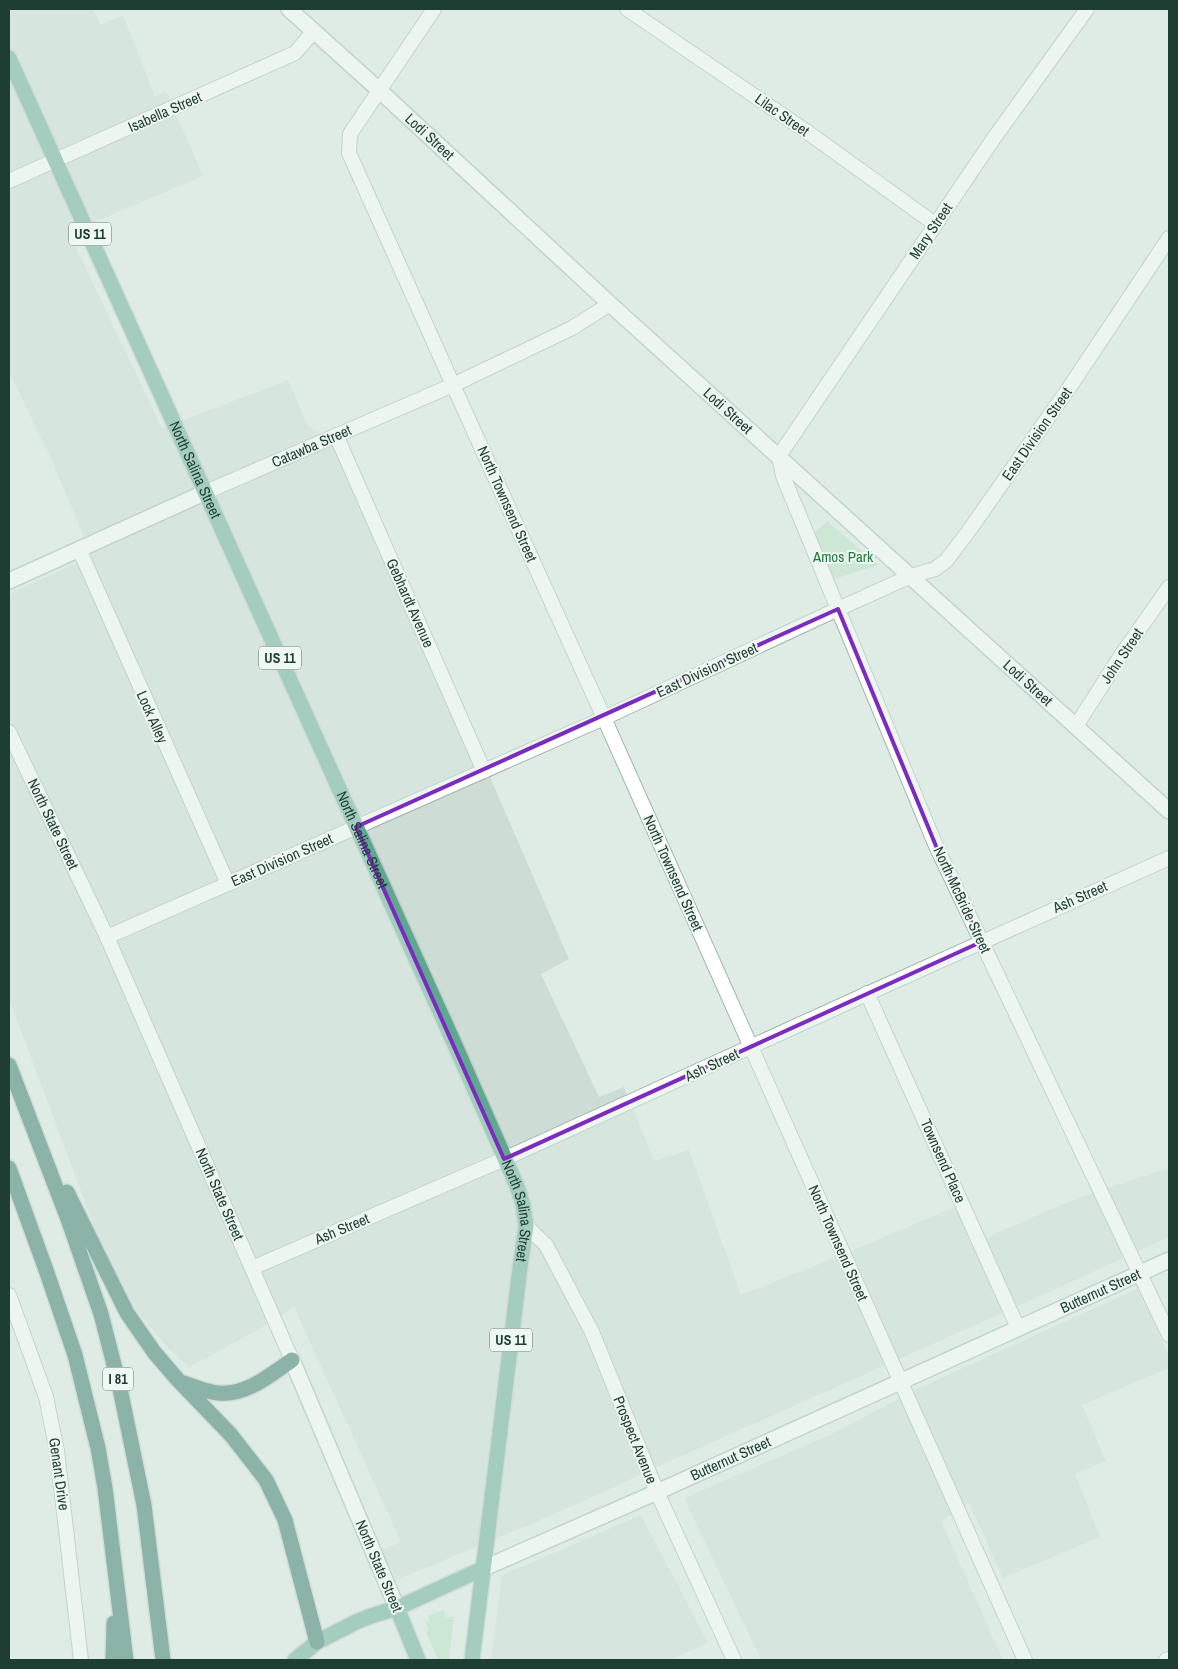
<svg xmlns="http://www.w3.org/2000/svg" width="1178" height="1669" font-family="'Archivo Narrow',sans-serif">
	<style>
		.built { fill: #cddcd4 }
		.green { fill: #b5e0be }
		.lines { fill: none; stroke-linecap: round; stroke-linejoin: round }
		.street-casing { stroke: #a1b4ac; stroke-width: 16 }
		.secondary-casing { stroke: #9cb9ad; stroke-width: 18 }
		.primary-casing { stroke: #c0c9c6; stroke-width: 18 }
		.highway-casing { stroke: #c0c9c6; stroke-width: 18 }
		.street { stroke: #fff; stroke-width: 14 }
		.secondary { stroke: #fff; stroke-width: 15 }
		.primary { stroke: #5ea791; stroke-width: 15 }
		.highway { stroke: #266e5b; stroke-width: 15 }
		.marked { fill: none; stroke: #7b2cbf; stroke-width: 4; stroke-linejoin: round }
		.labels { text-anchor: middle; stroke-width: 4; stroke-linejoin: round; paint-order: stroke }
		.shield { fill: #f0f8f3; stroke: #5d766d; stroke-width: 1 }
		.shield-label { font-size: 14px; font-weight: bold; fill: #1e3e34 }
		.street-label { font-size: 15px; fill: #1e3e34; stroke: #f0f8f3 }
		.park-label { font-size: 15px; fill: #237a40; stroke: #f0f8f3 }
	</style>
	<rect width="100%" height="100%" fill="#dfece5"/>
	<path class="built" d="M 9,9 L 93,9 L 101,25 L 123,15 L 155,96 L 166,91 L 203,176 L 69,233 L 162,428 L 288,380 L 308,426 L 345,446 L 480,745 L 493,784 L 569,959 L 541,974 L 599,1097 L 624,1087 L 654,1161 L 689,1150 L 741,1295 L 827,1261 L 955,1207 L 974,1243 L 1075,1199 L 1169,1168 L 1169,1237 L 1025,1303 L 666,1463 L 564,1510 L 397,1580 L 380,1550 L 401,1542 L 294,1307 L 254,1332 L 189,1367 L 168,1348 L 121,1292 L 91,1218 L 9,999 L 9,594 L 92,556 L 50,456 L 9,372 Z
		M 1139,1288 L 1169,1357 L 1169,1368 L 1082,1405 L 1106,1461 L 1075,1474 L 1100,1537 L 1003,1578 L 969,1503 L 941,1521 L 1003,1660 L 761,1660 L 684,1498 L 832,1434 L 917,1389 Z
		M 641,1515 L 708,1643 L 670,1660 L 491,1660 L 502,1575 Z"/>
	<path class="green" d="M 827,521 L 878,565 L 834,579 L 814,533 Z
		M 444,1610 L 446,1617 L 454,1617 L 449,1660 L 438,1660 L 426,1632 L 429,1630 L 425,1623 L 430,1620 L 428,1616 Z"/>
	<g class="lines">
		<g class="street-casing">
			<g id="street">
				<path d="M 434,9 L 350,134 L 349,153 L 453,385 L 604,718 L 1025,1660"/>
				<path d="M 627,9 L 803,129 L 935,224"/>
				<path d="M 1087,9 L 994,138 L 779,456 L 783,476 L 936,846 L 1169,1335"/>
				<path d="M 9,181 L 295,53 L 314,31"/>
				<path d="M 336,435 L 484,771"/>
				<path id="s1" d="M 206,492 L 453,385 L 572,328 L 610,304"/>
				<path d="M 79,549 L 228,884"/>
				<path d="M 1076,726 L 1122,654 L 1169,587"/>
				<path id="s2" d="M 9,732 L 107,937 L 292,1360"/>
				<path d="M 107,937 L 604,718 L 838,609 L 911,576 L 935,569 L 946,561 L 968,532 L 1071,385 L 1169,238"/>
				<path d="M 867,993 L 1018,1328"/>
				<path d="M 526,1226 L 546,1245 L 592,1332 L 657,1492 L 734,1660"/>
				<path d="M 252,1268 L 504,1159 L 860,997 L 1169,858"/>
				<path d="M 9,1295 L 46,1397 L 57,1451 L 81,1660"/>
				<path d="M 1166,1660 L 1169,1659"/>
			</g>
		</g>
		<g class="secondary-casing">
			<g id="secondary">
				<path id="s3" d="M 289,9 L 379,90 L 610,304 L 1169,811"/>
				<path d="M 9,581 L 206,492"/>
				<path d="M 292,1360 L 397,1608"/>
				<path id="s4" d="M 482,1569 L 657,1492 L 1169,1260"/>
			</g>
		</g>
		<g class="primary-casing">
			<g id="primary">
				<path id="s5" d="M 9,58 L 454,1043 L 517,1186 L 523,1205 L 526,1226 L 521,1260 L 472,1660"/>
				<path d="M 397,1608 L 418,1660"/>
				<path d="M 295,1660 L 317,1642 L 356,1622 L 371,1616 L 397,1608 L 482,1569"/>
			</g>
		</g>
		<g class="highway-casing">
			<path id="highway" d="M 9,1065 L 68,1219 L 101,1314 L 119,1384 L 144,1505 L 163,1660
				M 9,1168 L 46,1270 L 75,1355 L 98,1448 L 105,1488 L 126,1660
				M 67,1192 L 127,1313 L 154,1352 L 178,1380 L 231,1435 L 266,1480 L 285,1520 L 317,1642
				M 184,1383 C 195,1387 206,1392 218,1393 C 246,1396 270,1375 292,1360
				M 113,1660 L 114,1623"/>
		</g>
		<use href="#street" class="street"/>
		<use href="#secondary" class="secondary"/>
		<use href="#primary" class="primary"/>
		<use href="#highway" class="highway"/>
	</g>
	<path d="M0 0H1178V1669H0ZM 838,609 L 936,846 L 981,942 L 504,1159 L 356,827 Z" fill="#dfece5" fill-opacity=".55" fill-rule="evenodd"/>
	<path class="marked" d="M 838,609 L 936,846 L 981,942 L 504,1159 L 356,827 Z"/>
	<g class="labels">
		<g class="shield">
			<rect x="69" y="222.5" width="42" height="23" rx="4"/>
			<rect x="259" y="646.5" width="42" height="23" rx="4"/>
			<rect x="490" y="1328.5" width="42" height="23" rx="4"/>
			<rect x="103" y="1367.5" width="30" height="23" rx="4"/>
		</g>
		<g class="shield-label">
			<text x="90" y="239">US 11</text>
			<text x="280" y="663">US 11</text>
			<text x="511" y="1345">US 11</text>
			<text x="118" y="1384">I 81</text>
		</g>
		<g class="street-label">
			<text transform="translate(165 112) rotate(-24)" y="5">Isabella Street</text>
			<text transform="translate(782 115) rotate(35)" y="5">Lilac Street</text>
			<text dy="5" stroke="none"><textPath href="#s3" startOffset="190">Lodi Street</textPath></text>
			<text transform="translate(931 231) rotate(-56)" y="5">Mary Street</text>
			<text dy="5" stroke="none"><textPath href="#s3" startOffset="595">Lodi Street</textPath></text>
			<text transform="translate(1037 434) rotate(-55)" y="5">East Division Street</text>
			<text dy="5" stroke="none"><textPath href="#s1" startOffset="115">Catawba Street</textPath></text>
			<text dy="5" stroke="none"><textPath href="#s5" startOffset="452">North Salina Street</textPath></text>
			<text transform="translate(507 504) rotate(66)" y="5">North Townsend Street</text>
			<text transform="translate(410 603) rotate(66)" y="5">Gebhardt Avenue</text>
			<text transform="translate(1122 656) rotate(-56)" y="5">John Street</text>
			<text transform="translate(707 670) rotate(-25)" y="5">East Division Street</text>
			<text dy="5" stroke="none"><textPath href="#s3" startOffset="1000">Lodi Street</textPath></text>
			<text transform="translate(152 717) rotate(66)" y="5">Lock Alley</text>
			<text dy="5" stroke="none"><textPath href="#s2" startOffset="102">North State Street</textPath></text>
			<text dy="5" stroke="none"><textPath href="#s5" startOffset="858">North Salina Street</textPath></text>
			<text transform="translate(282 860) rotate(-24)" y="5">East Division Street</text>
			<text transform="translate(673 873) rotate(66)" y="5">North Townsend Street</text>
			<text transform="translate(1080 897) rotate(-24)" y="5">Ash Street</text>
			<text transform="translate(962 900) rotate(65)" y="5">North McBride Street</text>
			<text transform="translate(712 1065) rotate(-25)" y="5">Ash Street</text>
			<text transform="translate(943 1161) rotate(66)" y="5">Townsend Place</text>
			<text dy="5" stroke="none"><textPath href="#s2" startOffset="508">North State Street</textPath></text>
			<text dy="5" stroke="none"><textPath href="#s5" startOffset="1262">North Salina Street</textPath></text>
			<text transform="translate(342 1229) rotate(-23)" y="5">Ash Street</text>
			<text transform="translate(838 1243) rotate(66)" y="5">North Townsend Street</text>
			<text dy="5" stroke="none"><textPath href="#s4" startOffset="678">Butternut Street</textPath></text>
			<text transform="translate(635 1440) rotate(68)" y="5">Prospect Avenue</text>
			<text dy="5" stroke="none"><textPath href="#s4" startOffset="272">Butternut Street</textPath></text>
			<text transform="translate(59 1474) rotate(82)" y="5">Genant Drive</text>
			<text transform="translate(379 1566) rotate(67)" y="5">North State Street</text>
		</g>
		<g class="park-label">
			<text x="843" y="562">Amos Park</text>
		</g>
	</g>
	<rect width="1178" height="1669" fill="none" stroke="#1e3e34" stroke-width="20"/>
</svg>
